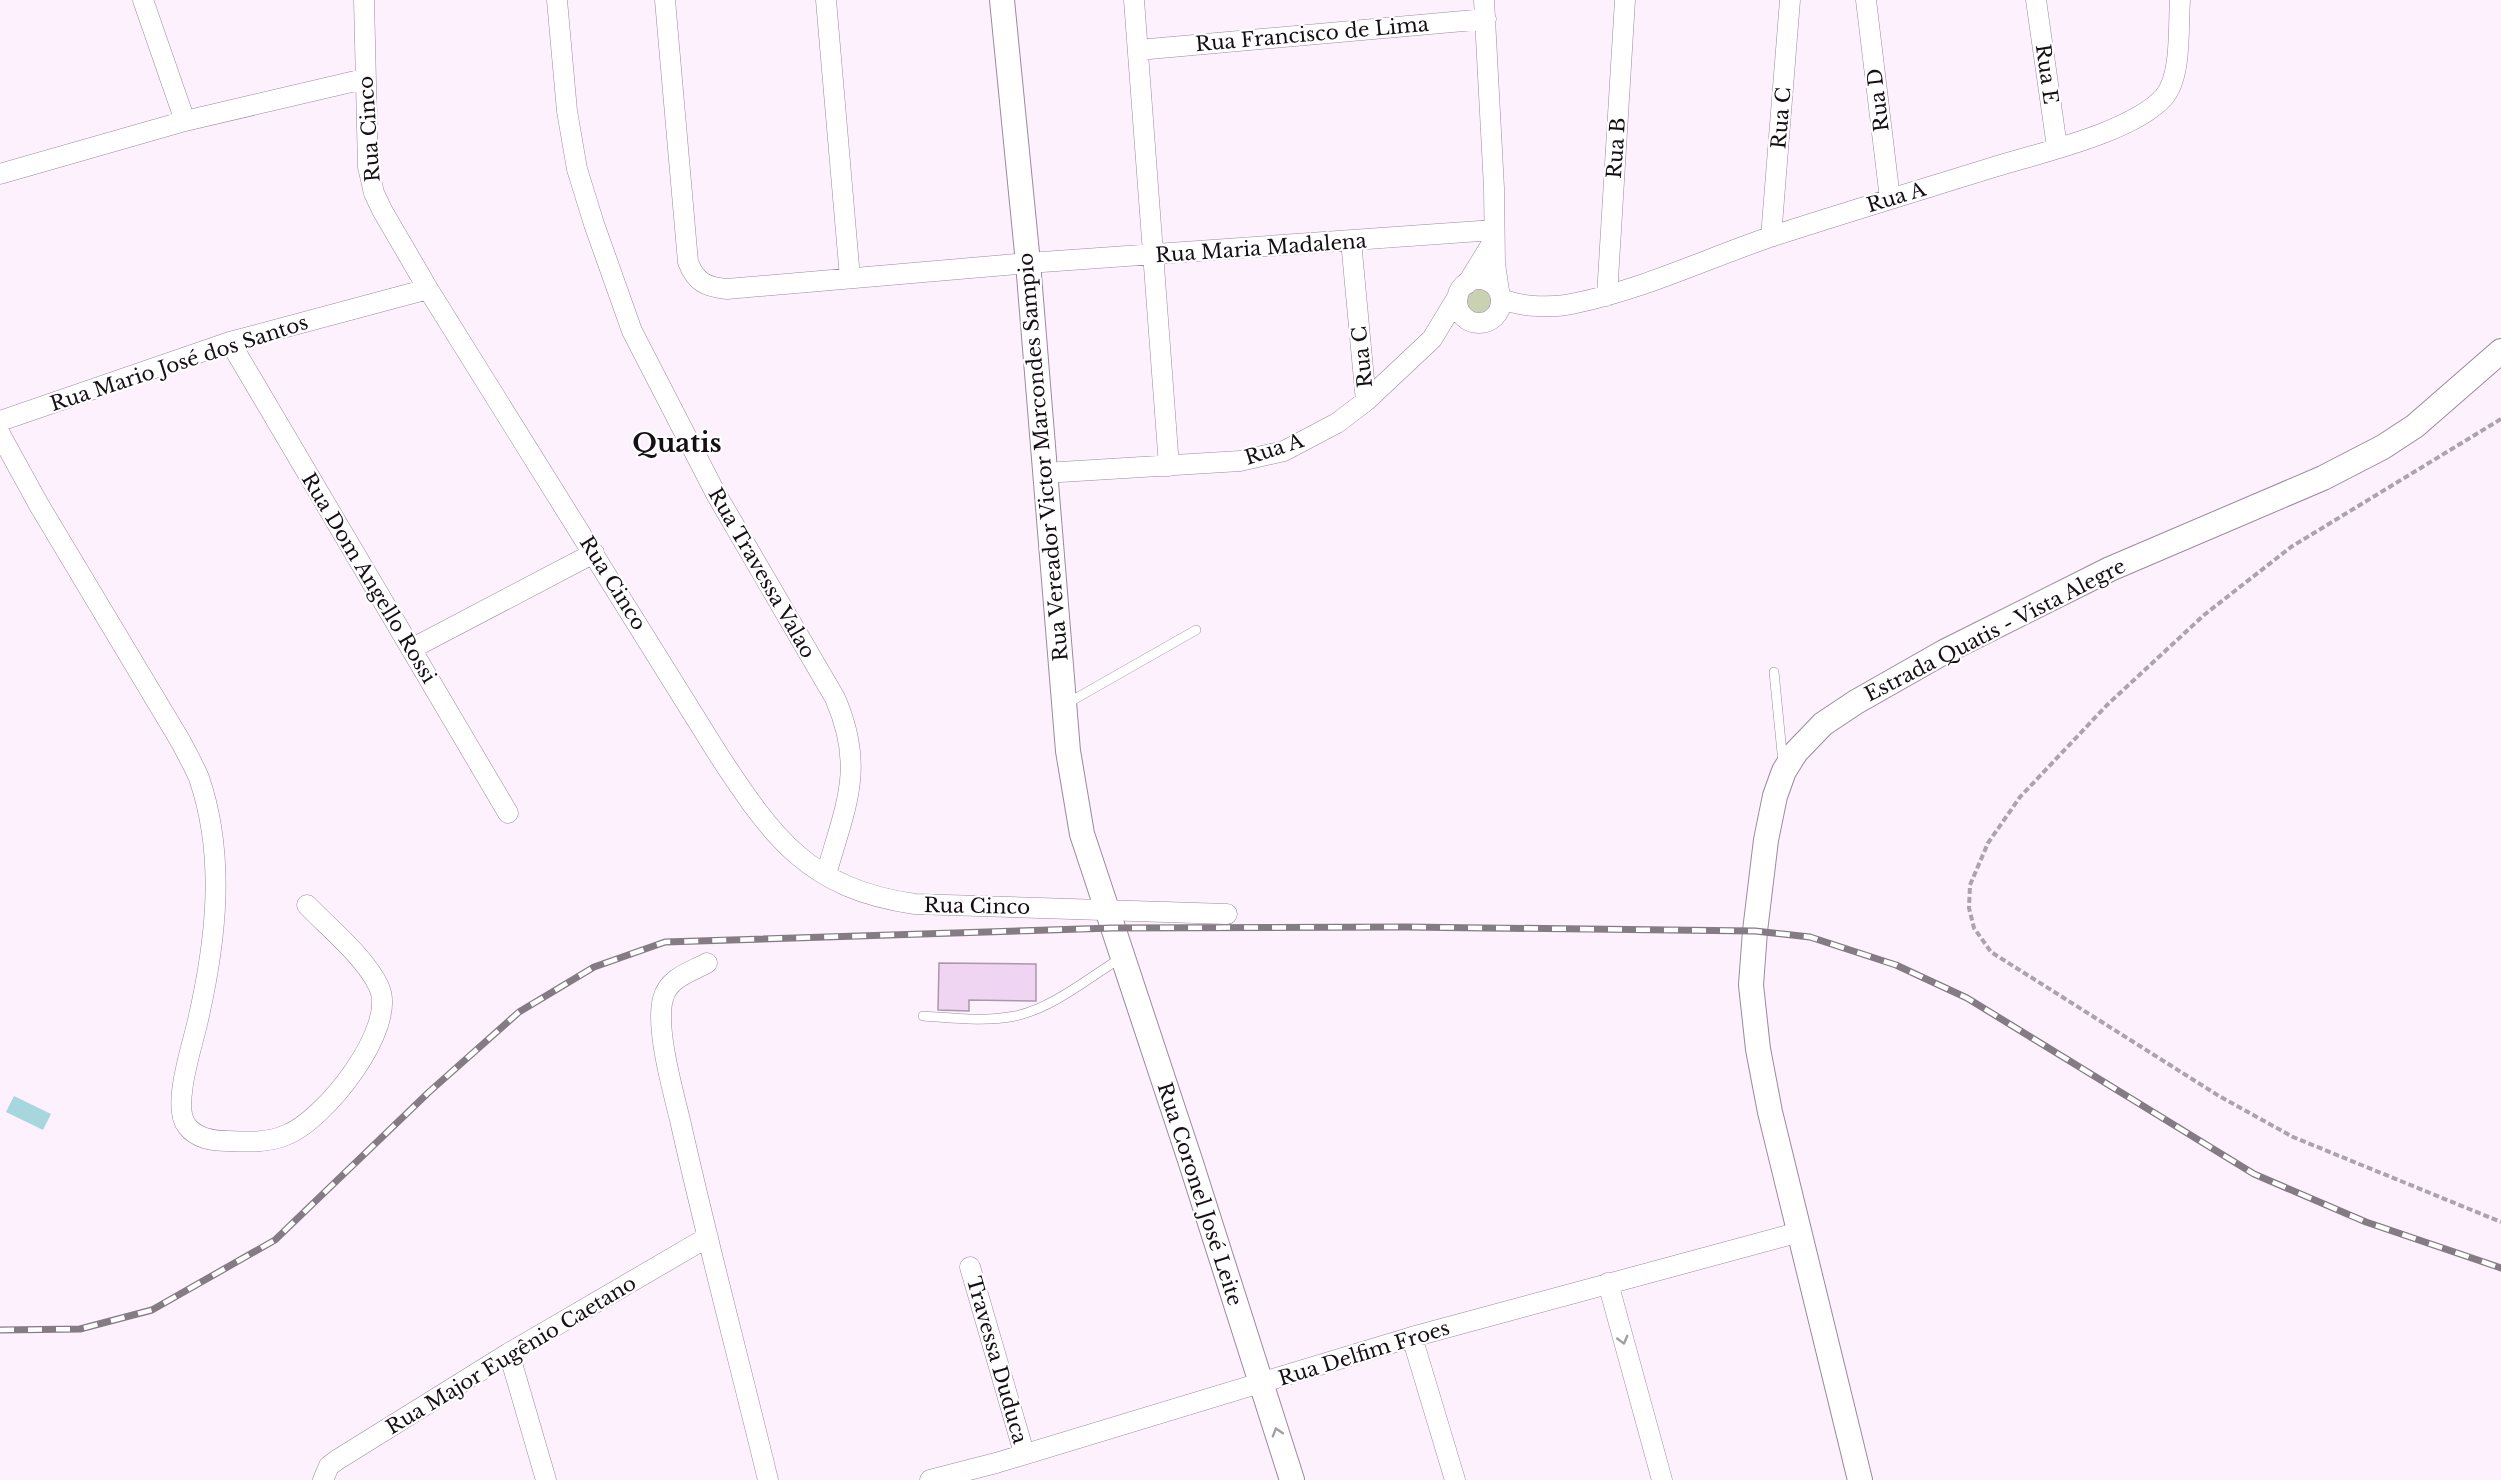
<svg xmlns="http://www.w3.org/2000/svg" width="2501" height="1480" font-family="'Libre Baskerville',serif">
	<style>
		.green { fill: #c8d2b3 }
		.water { fill: #a7d6de }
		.building { fill: #f0d5f3; stroke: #aa97ac; stroke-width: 1.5 }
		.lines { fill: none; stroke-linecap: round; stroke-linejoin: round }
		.service-casing { stroke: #9b899d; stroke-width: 10 }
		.minor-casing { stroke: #9b899d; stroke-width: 21 }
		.tertiary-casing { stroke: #9b899d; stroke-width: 26 }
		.path { stroke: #ada2ad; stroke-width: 4; stroke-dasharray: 6 3; stroke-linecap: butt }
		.service { stroke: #fff; stroke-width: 9 }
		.minor { stroke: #fff; stroke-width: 20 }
		.tertiary { stroke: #fff; stroke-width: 24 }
		.rail-casing { stroke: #857b85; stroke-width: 7 }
		.rail { stroke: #fff; stroke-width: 4.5; stroke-dasharray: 14; stroke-linecap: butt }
		.oneway { stroke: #a29fa2 }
		.labels { text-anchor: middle; stroke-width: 4.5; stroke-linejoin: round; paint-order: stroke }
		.street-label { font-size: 20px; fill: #160f16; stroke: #fff }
		.district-label { font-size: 26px; font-weight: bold; fill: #160f16; stroke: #fff }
	</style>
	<rect width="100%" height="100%" fill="#fdf1fe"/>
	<path class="green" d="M1460 302a19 19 0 1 1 38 0a19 19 0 1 1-38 0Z"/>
	<path class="water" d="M 14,1096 L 51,1114 L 43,1130 L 6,1112 Z"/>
	<path class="building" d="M 939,963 L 1036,964 L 1036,1001 L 969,1000 L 969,1011 L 938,1010 Z"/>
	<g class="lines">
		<g class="service-casing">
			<path id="service" d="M 1774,672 L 1783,763
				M 1066,704 L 1196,630
				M 923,1016 C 953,1018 985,1022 1015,1016 C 1053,1008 1088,978 1121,958"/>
		</g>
		<g class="minor-casing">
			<path id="minor" d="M 143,0 L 185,121
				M 364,0 L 368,167 L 374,193 L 382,210 L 428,289 L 718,754 C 773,838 809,889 915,904 L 1227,914
				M 557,0 L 567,111 L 577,169 L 594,224 L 632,331 L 716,494 L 835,698 C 866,769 845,806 826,875
				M 665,0 L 688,262 C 696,283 707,287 727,289 L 1028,263 L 1494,230
				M 826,0 L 850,278
				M 1134,0 L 1169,466
				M 1484,0 L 1494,188 L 1495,264 L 1499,291
				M 1866,0 L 1890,199
				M 2036,0 L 2057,147
				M 1138,50 L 1486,19
				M 0,174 L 185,121 L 364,79
				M 1771,237 L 1790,0
				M 1351,241 L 1366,401
				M1457 301a22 22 0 1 1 44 0a22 22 0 1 1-44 0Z
				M 1467,284 L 1494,240
				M 1607,296 L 1625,0
				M 1501,298 C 1520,308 1556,308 1576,303 C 1644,289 1708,258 1773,236 C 1847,212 1920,190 1994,167 C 2040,153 2133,132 2164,97 C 2182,76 2178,27 2180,0
				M 230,342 L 508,813
				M 0,421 L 230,342 L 428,289
				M 0,434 L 39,505 L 181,742 C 187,754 194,766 199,778 C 226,857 216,941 198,1020 C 193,1044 171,1107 187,1126 C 197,1139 213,1141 228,1141 C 247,1142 268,1143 286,1135 C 324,1121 398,1028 379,987 C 366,958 329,928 307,905
				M 1044,473 L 1240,461 L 1284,451 L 1337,423 L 1366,401 L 1432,339 L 1458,296
				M 411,649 L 594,553
				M 707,963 C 690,972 668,978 663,999 C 655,1027 673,1091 680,1120 C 707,1241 739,1360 768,1480
				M 970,1267 L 1024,1453
				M 1608,1283 L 1662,1480
				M 1412,1337 L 1455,1480
				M 509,1353 L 546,1480
				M 323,1480 L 329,1466 L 337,1460 L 509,1353 L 708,1237
				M 930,1480 L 996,1463 L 1412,1337 L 1800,1232"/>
		</g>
		<g class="tertiary-casing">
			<path id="tertiary" d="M 1002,0 L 1028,263 L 1068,751 L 1082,834 L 1190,1160 L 1292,1480
				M 1860,1480 L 1770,1112 L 1758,1049 L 1751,985 L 1755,931 L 1766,840 L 1775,796 L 1784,771 L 1796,752 L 1823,724 L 1856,702 L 1944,652 L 2110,569 L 2323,478 L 2383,447 L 2415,426 L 2501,351"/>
		</g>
		<path class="path" d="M 2501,419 L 2291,547 L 2204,615 L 2107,705 L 2020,797 L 1988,843 L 1970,885 L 1969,908 L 1974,928 L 1991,952 L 2219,1096 L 2293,1137 L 2501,1222"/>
		<use href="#service" class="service"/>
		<use href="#minor" class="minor"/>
		<use href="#tertiary" class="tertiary"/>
		<g class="rail-casing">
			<path id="rail" d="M 0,1330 L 80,1329 L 152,1310 L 275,1240 L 429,1092 L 519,1012 L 594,967 L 665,942 L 1113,928 L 1405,927 L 1755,931 L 1810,937 L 1896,965 L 1967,998 L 2254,1174 L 2366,1222 L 2501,1268"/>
		</g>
		<use href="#rail" class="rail"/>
	</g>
	<defs><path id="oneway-chevron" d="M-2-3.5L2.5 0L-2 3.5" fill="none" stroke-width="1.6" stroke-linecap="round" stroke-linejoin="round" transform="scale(1.5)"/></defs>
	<g class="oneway">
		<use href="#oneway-chevron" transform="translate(1623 1340) rotate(75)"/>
		<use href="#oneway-chevron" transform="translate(1277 1432) rotate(-107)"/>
	</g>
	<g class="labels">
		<g class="street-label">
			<text transform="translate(1312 34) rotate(-5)" y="7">Rua Francisco de Lima</text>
			<text transform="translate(2047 74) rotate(82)" y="7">Rua E</text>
			<text transform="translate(1878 100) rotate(-97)" y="7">Rua D</text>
			<text transform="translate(1781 118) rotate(-85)" y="7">Rua C</text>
			<text transform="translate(369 129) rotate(-94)" y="7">Rua Cinco</text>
			<text transform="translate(1616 148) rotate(-86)" y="7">Rua B</text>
			<text transform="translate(1896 197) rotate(-17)" y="7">Rua A</text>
			<text transform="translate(1261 248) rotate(-4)" y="7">Rua Maria Madalena</text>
			<text transform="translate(1362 357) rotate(-96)" y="7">Rua C</text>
			<text transform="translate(179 363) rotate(-18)" y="7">Rua Mario José dos Santos</text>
			<text transform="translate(1274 449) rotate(-18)" y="7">Rua A</text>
			<text transform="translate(1043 457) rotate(-95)" y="7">Rua Vereador Victor Marcondes Sampio</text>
			<text transform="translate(762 573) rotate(60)" y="7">Rua Travessa Valao</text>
			<text transform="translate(369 578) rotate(59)" y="7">Rua Dom Angello Rossi</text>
			<text transform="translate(613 583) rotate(58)" y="7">Rua Cinco</text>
			<text transform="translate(1995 630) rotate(-27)" y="7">Estrada Quatis - Vista Alegre</text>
			<text transform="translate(977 906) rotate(1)" y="7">Rua Cinco</text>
			<text transform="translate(1200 1194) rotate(72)" y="7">Rua Coronel José Leite</text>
			<text transform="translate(1364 1353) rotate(-17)" y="7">Rua Delfim Froes</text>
			<text transform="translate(511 1355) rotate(-31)" y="7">Rua Major Eugênio Caetano</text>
			<text transform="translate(997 1360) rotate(74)" y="7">Travessa Duduca</text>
		</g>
		<g class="district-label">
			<text x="677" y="452">Quatis</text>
		</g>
	</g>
</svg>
